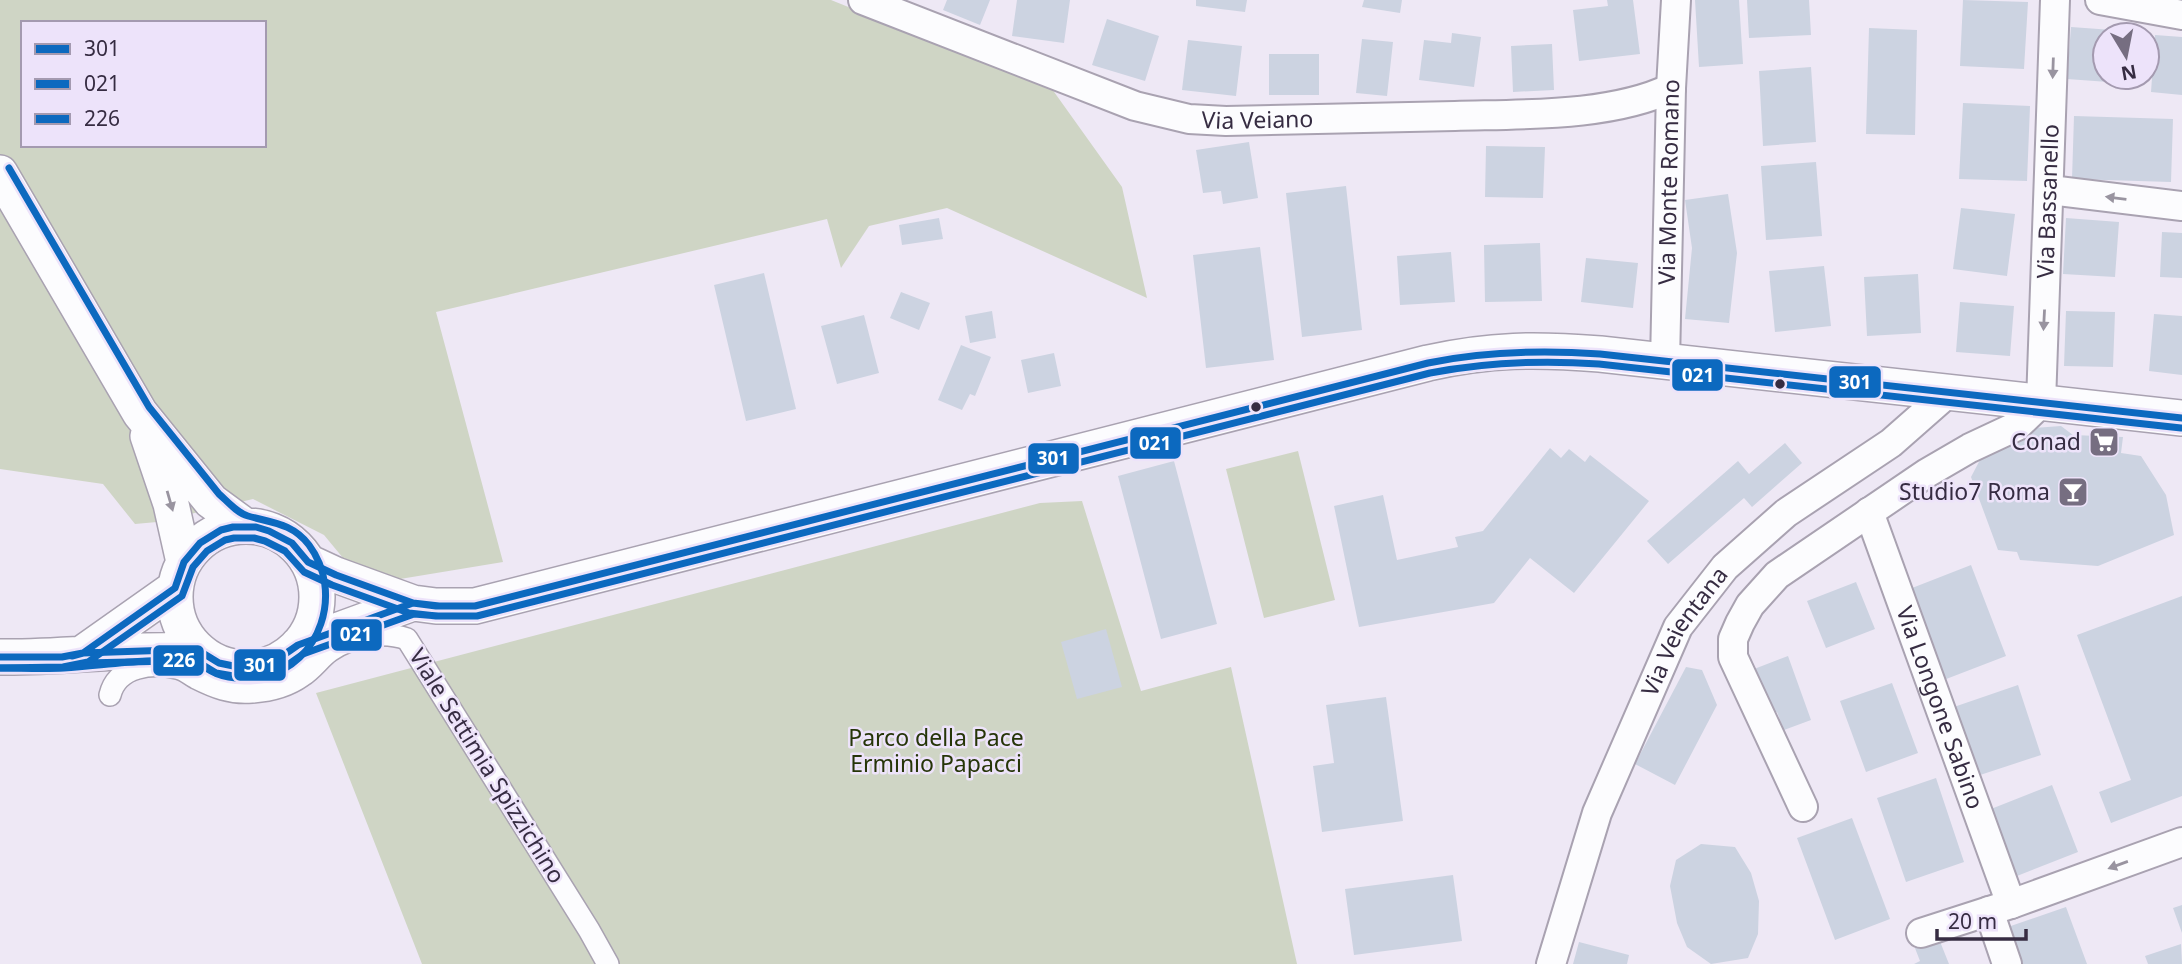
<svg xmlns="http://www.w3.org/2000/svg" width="2182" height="964" font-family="'Noto Sans',sans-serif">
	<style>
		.green { fill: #cfd5c5; fill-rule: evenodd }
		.building { fill: #ccd3e1 }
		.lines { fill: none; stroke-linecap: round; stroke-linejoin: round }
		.pedestrian-casing { stroke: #a9a2b1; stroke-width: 24 }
		.minor-casing { stroke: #a9a2b1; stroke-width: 32 }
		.tertiary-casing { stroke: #a9a2b1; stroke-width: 38 }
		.pedestrian { stroke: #fcfcfe; stroke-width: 21 }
		.minor { stroke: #fcfcfe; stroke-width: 28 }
		.tertiary { stroke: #fcfcfe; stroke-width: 35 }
		.bus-1-casing { stroke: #ede3fa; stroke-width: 12 }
		.bus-2-casing { stroke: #ede3fa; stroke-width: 12 }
		.bus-3-casing { stroke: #ede3fa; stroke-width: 12 }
		.bus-1 { stroke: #0c69bf; stroke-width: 7 }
		.bus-2 { stroke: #0c69bf; stroke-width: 7 }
		.bus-3 { stroke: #0c69bf; stroke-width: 7 }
		.oneway { fill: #9994a0 }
		.bus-dot { fill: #362c42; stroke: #ede3fa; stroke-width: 2.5 }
		.labels { text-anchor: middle; stroke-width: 5; stroke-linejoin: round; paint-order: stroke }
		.street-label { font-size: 23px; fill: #362c42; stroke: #ede3fa }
		.poi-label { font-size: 23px; fill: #362c42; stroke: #ede3fa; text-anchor: end }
		.park-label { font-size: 23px; fill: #263508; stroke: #ede3fa }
		.line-badge { stroke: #ede3fa; stroke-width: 2.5 }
		.badge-label { font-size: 19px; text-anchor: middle; font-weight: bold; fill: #fff }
	</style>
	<rect width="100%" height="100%" fill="#eee8f5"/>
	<path class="green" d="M 0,0 L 831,0 L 1052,89 L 1122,187 L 1147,298 L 947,208 L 869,226 L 841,268 L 827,219 L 436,312 L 503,562 L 400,579 L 353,570 L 324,535 L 253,499 L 157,522 L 135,524 L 103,484 L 0,469 ZM 23,23 L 264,23 L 264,145 L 23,145 Z
		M 1298,451 L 1335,600 L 1264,618 L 1226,469 Z
		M 1082,501 L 1141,691 L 1231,667 L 1297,964 L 422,964 L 316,693 L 1040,503 Z"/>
	<path class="building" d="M 947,0 L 990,0 L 980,25 L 943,10 Z
		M 1017,0 L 1070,0 L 1064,43 L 1012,36 Z
		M 1196,0 L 1247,0 L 1245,12 L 1196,6 Z
		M 1364,0 L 1402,0 L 1400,13 L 1362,7 Z
		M 1607,0 L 1633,0 L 1640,54 L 1579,61 L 1573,10 L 1608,6 Z
		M 1695,0 L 1739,0 L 1743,64 L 1699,67 Z
		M 1747,0 L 1809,0 L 1811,35 L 1749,38 Z
		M 1963,0 L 2028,2 L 2024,69 L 1960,66 Z
		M 1107,19 L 1159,36 L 1145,81 L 1092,65 Z
		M 2071,27 L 2126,31 L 2126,35 L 2105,35 L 2105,77 L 2122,77 L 2122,83 L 2067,79 Z
		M 1869,28 L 1917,30 L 1915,135 L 1866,134 Z
		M 1452,33 L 1481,37 L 1474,87 L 1419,80 L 1424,40 L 1451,43 Z
		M 2155,35 L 2182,37 L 2182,95 L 2151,92 Z
		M 1362,39 L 1393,42 L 1387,96 L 1356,93 Z
		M 1188,40 L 1242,46 L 1236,96 L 1182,90 Z
		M 1552,44 L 1554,90 L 1513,92 L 1511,46 Z
		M 1269,54 L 1319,54 L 1319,95 L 1269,95 Z
		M 1811,67 L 1816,142 L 1763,146 L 1759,71 Z
		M 1963,103 L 2030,106 L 2027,181 L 1959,179 Z
		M 2074,116 L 2173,119 L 2171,182 L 2072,179 Z
		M 1249,142 L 1258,198 L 1223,204 L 1221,191 L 1203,193 L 1196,150 Z
		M 1486,146 L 1545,147 L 1543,198 L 1485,197 Z
		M 1816,162 L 1822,236 L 1766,240 L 1761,166 Z
		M 1346,186 L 1362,330 L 1302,337 L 1286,193 Z
		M 1728,194 L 1737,253 L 1729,323 L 1685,319 L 1692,248 L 1685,200 Z
		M 1961,208 L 2015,214 L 2007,276 L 1953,269 Z
		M 939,218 L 943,239 L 902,245 L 899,225 Z
		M 2066,218 L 2119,222 L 2115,277 L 2063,274 Z
		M 2162,232 L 2182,233 L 2182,278 L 2160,277 Z
		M 1540,243 L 1542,301 L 1485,302 L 1484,245 Z
		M 1260,247 L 1274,360 L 1206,368 L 1193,255 Z
		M 1451,252 L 1455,302 L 1400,305 L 1397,256 Z
		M 1586,258 L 1638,263 L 1633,308 L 1581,302 Z
		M 1824,266 L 1831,326 L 1775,332 L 1769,271 Z
		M 764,273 L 796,409 L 746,421 L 714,285 Z
		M 1918,274 L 1921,333 L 1867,336 L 1864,277 Z
		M 901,292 L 930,303 L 919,330 L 890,318 Z
		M 1960,302 L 2014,306 L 2010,356 L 1956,352 Z
		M 992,311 L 996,338 L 970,343 L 965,316 Z
		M 2066,311 L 2115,312 L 2113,367 L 2064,366 Z
		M 2154,314 L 2182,316 L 2182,375 L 2149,371 Z
		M 864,315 L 879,373 L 837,384 L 821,326 Z
		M 961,345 L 991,357 L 975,396 L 970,394 L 962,410 L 938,400 Z
		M 1054,353 L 1061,386 L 1028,393 L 1021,360 Z
		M 2061,426 L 2073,435 L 2123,437 L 2121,453 L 2141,456 L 2166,495 L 2174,535 L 2098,566 L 2020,560 L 2017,552 L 1998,550 L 1971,477 L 1981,458 L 2029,438 L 2034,428 Z
		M 1785,443 L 1802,463 L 1752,507 L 1744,498 L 1668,564 L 1647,541 L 1738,461 L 1749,474 Z
		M 1550,448 L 1561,458 L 1569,449 L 1585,462 L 1590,455 L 1649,501 L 1574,593 L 1530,558 L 1494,603 L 1359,627 L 1334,506 L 1383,495 L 1397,560 L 1458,547 L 1455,537 L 1483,531 Z
		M 1174,461 L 1217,624 L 1161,639 L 1118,476 Z
		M 1971,565 L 2006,656 L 1941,681 L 1907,590 Z
		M 1856,582 L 1875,629 L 1826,648 L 1807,601 Z
		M 2182,596 L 2182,796 L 2111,823 L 2099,792 L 2131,780 L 2077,635 Z
		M 1106,629 L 1122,687 L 1077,699 L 1061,642 Z
		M 1788,656 L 1811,720 L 1784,730 L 1777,712 L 1766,716 L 1749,671 Z
		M 1686,667 L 1702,670 L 1717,705 L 1675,785 L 1635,764 Z
		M 1892,683 L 1918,753 L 1866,772 L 1840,701 Z
		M 2018,685 L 2041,755 L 1974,777 L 1951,708 Z
		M 1386,697 L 1403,821 L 1322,832 L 1313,766 L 1334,763 L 1326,705 Z
		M 1936,778 L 1964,862 L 1906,882 L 1877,798 Z
		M 2052,785 L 2078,852 L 2017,876 L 1991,809 Z
		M 1852,818 L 1890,919 L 1835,940 L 1797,838 Z
		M 1701,844 L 1735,847 L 1751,873 L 1759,901 L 1758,934 L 1748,958 L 1711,964 L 1687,947 L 1677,923 L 1670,886 L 1676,860 Z
		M 1453,875 L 1462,941 L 1354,955 L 1345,889 Z
		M 2182,905 L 2182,933 L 2173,908 Z
		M 2066,907 L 2087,964 L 2017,964 L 2005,928 Z
		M 1937,934 L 1949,964 L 1914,964 L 1920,961 L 1913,943 Z
		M 1579,942 L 1629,955 L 1627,964 L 1573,964 Z
		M 2181,944 L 2182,964 L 2148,964 L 2145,956 Z"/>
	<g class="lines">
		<g class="pedestrian-casing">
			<path id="pedestrian" d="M 110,695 C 117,666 152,662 177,668 C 184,669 189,674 196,678 C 214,687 231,694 252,692 C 269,691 288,686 302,676 C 313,669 320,658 330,651 C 352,636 382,630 407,639 L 589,930 L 608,964"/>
		</g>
		<g class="minor-casing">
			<g id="minor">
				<path id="s1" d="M 863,0 L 1135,106 L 1189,119 L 1226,121 C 1302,119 1379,118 1455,116 C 1521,114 1611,117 1671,88"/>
				<path d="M 2100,0 L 2182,15"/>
				<path d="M 2050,190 L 2182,206"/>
				<path id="s2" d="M 1665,362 L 1671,88 L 1676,0"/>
				<path id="s3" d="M 1869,512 L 2011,904"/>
				<path id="s4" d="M 1803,807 L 1733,657 L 1733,639 L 1740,623 L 1750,605 L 1777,575 L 1927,473 L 1970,448 L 2017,426 L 2041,403 L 2055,0"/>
				<path d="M 1989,911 L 2007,964"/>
				<path d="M 1921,933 L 2011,904 L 2182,842"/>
				<path id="s5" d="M 1551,964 L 1597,813 L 1678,627 L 1725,567 L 1786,513 L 1891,443 L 1949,392"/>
			</g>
		</g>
		<g class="tertiary-casing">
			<path id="tertiary" d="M 0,173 L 140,413 L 211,501 L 245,526
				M 148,436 L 171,504 L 184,562
				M175 597a71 71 0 1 1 142 0a71 71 0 1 1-142 0Z
				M 308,562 L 336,575 L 413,603 L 436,606 L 475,606 L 1428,363 C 1491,349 1536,349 1600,354 L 2182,418
				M 298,645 L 413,603
				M 83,653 L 175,588
				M 0,657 C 67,658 134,647 201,652"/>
		</g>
		<use href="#pedestrian" class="pedestrian"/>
		<use href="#minor" class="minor"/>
		<use href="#tertiary" class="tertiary"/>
		<g class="bus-1-casing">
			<path id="bus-1" d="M 72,656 L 83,653 L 172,650 L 201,652 L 219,663 L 243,668 L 272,663 L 298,645 L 413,603 L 439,606
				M 0,657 L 62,657 L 83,653 L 175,588 L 184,562 L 200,543 L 221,530 L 233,527 L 256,527 L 269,531 L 292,543 L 308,562 L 336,575 L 413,603 L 436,606 L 475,606 L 1428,363 C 1486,351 1541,350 1600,354 L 2182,418"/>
		</g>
		<g class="bus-2-casing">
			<path id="bus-2" d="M 75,666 L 85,663 L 172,661 L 198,662 L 216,673 L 245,678 L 276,673 L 303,654 L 414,614 L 438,616
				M 0,668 L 63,667 L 88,662 L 182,596 L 193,567 L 207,551 L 225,540 L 234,538 L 254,538 L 265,541 L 285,551 L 304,572 L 332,585 L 409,613 L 436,616 L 477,616 L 1430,373 C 1487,362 1542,360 1599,364 L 2181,428"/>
		</g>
		<g class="bus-3-casing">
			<path id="bus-3" d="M 0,668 C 21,668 43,669 64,668 C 107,665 149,658 192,661 C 200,662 204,667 211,671 C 225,679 246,680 263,677 C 321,664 344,592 309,545 C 292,523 272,523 248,516 C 237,513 227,501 219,494 L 149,407 L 9,168"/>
		</g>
		<use href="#bus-1" class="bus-1"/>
		<use href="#bus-2" class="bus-2"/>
		<use href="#bus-3" class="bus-3"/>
	</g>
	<defs><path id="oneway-solid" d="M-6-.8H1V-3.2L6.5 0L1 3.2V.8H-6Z" transform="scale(1.75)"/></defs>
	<g class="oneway">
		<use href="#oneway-solid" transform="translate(2053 68) rotate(92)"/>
		<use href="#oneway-solid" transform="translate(2116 198) rotate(-173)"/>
		<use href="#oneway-solid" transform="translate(2044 320) rotate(93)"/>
		<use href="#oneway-solid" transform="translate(170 501) rotate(74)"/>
		<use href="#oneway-solid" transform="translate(2118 865) rotate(160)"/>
	</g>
	<defs>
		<g id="supermarket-square" transform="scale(1.575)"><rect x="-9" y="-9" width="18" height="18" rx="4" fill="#766e81" stroke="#ede3fa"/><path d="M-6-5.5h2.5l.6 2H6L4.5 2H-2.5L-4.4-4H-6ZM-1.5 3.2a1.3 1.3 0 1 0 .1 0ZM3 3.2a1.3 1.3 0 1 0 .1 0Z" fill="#fff"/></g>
		<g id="bar-square" transform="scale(1.575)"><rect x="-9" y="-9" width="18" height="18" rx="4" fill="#766e81" stroke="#ede3fa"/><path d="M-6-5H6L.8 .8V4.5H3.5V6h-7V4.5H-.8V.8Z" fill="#fff"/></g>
	</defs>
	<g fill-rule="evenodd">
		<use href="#supermarket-square" x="2104" y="442"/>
		<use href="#bar-square" x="2073" y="492"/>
	</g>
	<g class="bus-dot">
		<circle cx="1780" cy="384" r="6"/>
		<circle cx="1256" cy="407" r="6"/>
	</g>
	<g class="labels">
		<g class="street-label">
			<text dy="8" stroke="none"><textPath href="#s1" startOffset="416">Via Veiano</textPath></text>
			<text dy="8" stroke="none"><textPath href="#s2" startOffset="180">Via Monte Romano</textPath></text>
			<text dy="8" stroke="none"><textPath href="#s4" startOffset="780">Via Bassanello</textPath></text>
			<text dy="8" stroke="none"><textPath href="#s5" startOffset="360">Via Veientana</textPath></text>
			<text dy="8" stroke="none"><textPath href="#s3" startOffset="208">Via Longone Sabino</textPath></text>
			<text transform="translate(487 766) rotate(58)" y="8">Viale Settimia Spizzichino</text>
		</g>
		<g class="poi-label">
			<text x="2081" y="450">Conad</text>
			<text x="2050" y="500">Studio7 Roma</text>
		</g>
		<g class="park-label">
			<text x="936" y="746">Parco della Pace<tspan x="936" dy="26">Erminio Papacci</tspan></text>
		</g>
	</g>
	<g class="line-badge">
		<rect x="1671" y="358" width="53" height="34" rx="7" fill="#0c69bf"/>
		<rect x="1828" y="365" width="54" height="34" rx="7" fill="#0c69bf"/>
		<rect x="1129" y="426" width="53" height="34" rx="7" fill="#0c69bf"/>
		<rect x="1027" y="442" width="53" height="33" rx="7" fill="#0c69bf"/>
		<rect x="330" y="618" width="53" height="34" rx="7" fill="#0c69bf"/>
		<rect x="152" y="644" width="53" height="33" rx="7" fill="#0c69bf"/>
		<rect x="233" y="648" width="54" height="34" rx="7" fill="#0c69bf"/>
	</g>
	<g class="badge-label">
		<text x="1698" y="382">021</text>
		<text x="1855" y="389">301</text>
		<text x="1155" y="450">021</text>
		<text x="1053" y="465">301</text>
		<text x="356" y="641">021</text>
		<text x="179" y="667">226</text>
		<text x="260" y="672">301</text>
	</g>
	<rect x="21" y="21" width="245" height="126" fill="#ede3fa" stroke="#a49ab0" stroke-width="2"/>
	<rect x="35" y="44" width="35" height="10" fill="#0c69bf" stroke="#a49ab0" stroke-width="2"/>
	<text x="84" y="56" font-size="21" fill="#362c42">301</text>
	<rect x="35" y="79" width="35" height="10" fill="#0c69bf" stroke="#a49ab0" stroke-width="2"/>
	<text x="84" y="91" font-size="21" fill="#362c42">021</text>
	<rect x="35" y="114" width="35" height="10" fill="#0c69bf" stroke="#a49ab0" stroke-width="2"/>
	<text x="84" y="126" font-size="21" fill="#362c42">226</text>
	<g transform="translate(2126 56) rotate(170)"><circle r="33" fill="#ede3fa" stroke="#a49ab0" stroke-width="2"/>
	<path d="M0-5L12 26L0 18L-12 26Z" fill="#766e81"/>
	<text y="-10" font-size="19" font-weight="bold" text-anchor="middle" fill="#362c42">N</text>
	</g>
	<path d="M1937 929v10h89v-10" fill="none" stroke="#362c42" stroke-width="3.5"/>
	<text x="1948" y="929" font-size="21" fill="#362c42" stroke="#ede3fa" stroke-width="5" paint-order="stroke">20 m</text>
</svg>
